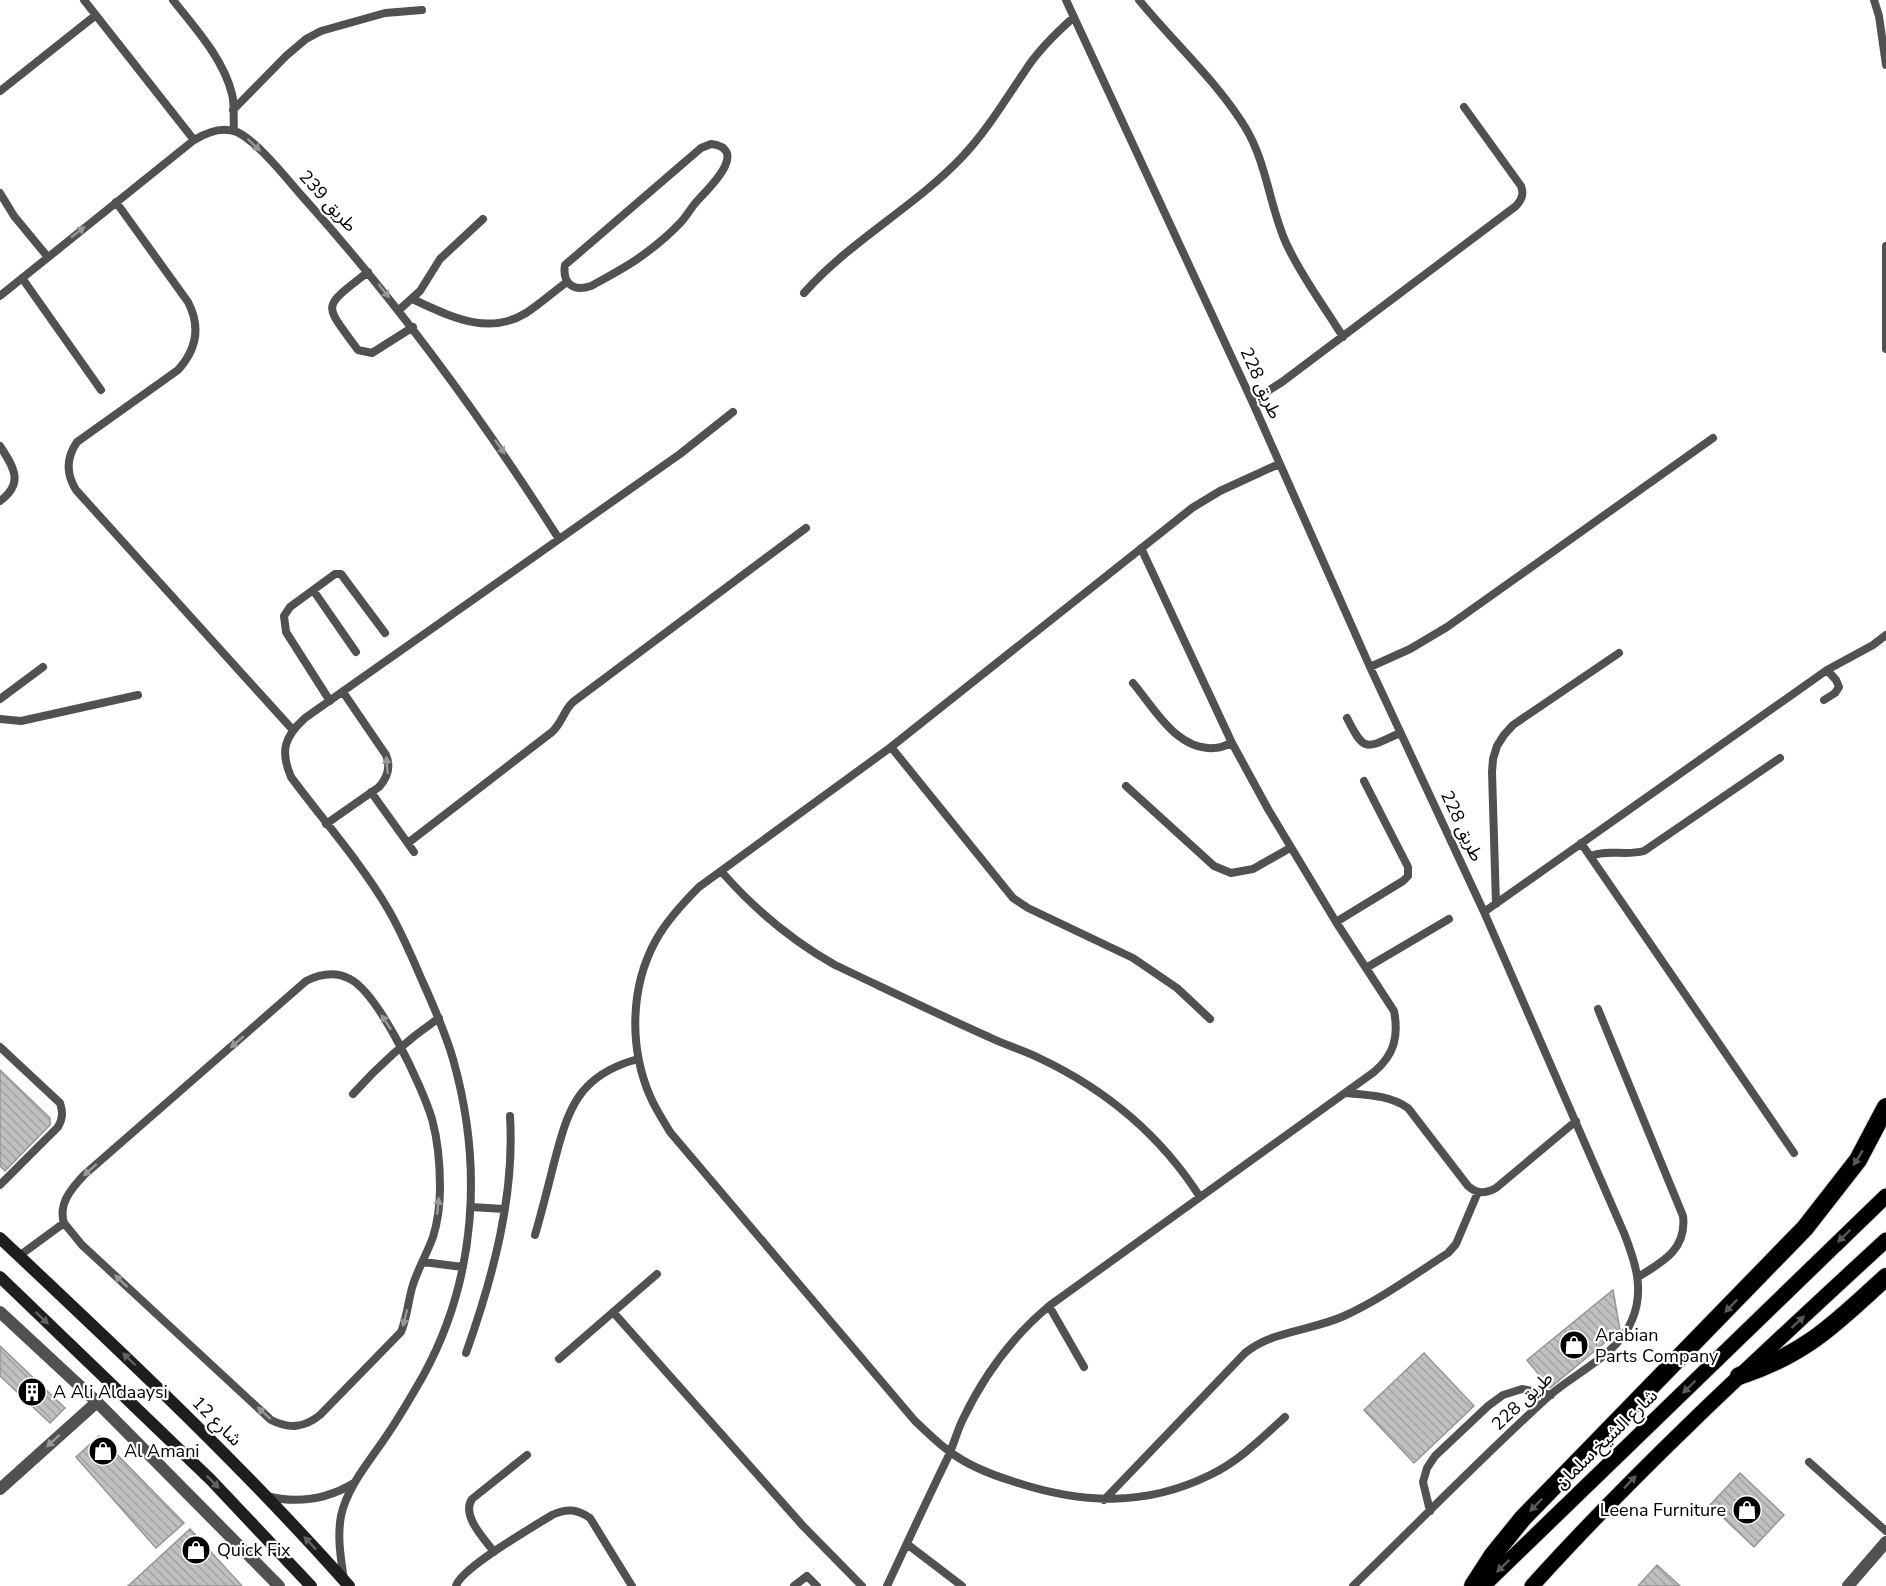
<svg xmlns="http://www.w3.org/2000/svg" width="1886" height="1586" font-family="'Nunito Sans','Noto Sans Arabic',sans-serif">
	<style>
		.building { fill: url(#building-back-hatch); stroke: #959595; stroke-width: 1.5 }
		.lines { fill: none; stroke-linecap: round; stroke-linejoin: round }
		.primary-casing { stroke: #dbdbdb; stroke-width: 17 }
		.highway-casing { stroke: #dbdbdb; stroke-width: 20 }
		.lane { stroke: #515151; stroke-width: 8 }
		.street { stroke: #515151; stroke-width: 12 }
		.secondary { stroke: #1e1e1e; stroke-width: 12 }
		.primary { stroke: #000; stroke-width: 15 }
		.highway { stroke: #000; stroke-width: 18 }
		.oneway { fill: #979797 }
		.oneway2 { fill: #595959 }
		.oneway3 { fill: #626262 }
		.labels { text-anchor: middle; stroke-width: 4.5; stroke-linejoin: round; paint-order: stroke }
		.street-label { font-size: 18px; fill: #000; stroke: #fff }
		.poi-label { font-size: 18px; fill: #000; stroke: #fff; text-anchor: start }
	</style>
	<defs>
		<pattern id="building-back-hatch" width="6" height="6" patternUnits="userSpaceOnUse" patternTransform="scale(1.5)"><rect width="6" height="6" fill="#c0c0c0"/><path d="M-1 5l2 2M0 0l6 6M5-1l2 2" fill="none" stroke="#a3a3a3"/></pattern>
	</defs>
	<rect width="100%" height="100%" fill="#fff"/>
	<path class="building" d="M 0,1070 L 50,1118 L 50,1125 L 5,1171 L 0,1166 Z
		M 1613,1290 L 1620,1330 L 1550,1388 L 1527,1360 Z
		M 0,1346 L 65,1408 L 50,1423 L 0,1376 Z
		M 1424,1353 L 1474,1406 L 1414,1463 L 1364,1410 Z
		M 99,1436 L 184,1523 L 156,1548 L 76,1457 Z
		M 1740,1473 L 1784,1515 L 1754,1547 L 1710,1505 Z
		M 190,1529 L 242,1586 L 128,1586 Z
		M 1657,1565 L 1680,1586 L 1638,1586 Z"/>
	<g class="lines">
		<g class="primary-casing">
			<path id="primary" d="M 1483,1586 L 1886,1196
				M 1532,1586 C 1643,1463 1765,1352 1886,1240"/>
		</g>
		<g class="highway-casing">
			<path id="highway" d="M 1739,1376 C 1806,1354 1836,1323 1886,1277
				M 1473,1586 L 1493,1555 L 1523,1518 L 1805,1228 L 1858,1160 L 1886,1107"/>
		</g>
		<path class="lane" d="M 84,0 L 194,140
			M 173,0 C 195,28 223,58 232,94 C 235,105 233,119 234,131
			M 1066,0 L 1252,401 L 1370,667 L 1484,912 L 1624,1233 C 1635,1261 1645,1290 1632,1320 C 1618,1355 1576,1372 1549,1396 C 1482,1457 1418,1523 1353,1586
			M 1139,0 C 1174,43 1216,80 1245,127 C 1267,163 1269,205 1286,243 C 1301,276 1324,306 1343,337
			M 1874,0 L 1879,16 L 1886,65
			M 0,91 L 96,15
			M 233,110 L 286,56 L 306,39 L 321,31 L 385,13 L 422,10
			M 711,144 C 750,149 709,188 699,199 C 692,206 688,214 682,221 C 670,234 657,245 643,255 C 627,267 609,276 591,286 C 574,292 562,284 565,265 L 701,148 Z
			M 0,193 L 14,216 L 47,256
			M 116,202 L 188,302 C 201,327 197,349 178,370 L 77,442 C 66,458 66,474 76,490 L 292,729
			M 1886,246 L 1886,349
			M 368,272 C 321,309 323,302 358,350 L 372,353 L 413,327
			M 22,278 L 101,390
			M 804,293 C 851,240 915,207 963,156 C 988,129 1005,100 1025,71 C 1038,50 1056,33 1074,17
			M 0,296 L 194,140 C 207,132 222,126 237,132 C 257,141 287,179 302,196 C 398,303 482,418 559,539
			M 412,299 C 448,315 487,337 526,313 C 540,304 553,292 567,282
			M 399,310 L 420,291 L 440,259 L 483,219
			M 1252,401 L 1282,382 L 1516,206 C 1522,199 1524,194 1521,186 L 1464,107
			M 0,446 C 13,466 25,483 0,501
			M 1279,464 L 1220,491 L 1192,508 L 891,747 L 699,887 C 683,903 667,920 656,940 C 630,987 629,1047 650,1096 C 655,1108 663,1120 670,1132 L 915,1421 C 926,1431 937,1443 949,1451 C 968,1466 992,1475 1015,1482 C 1082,1504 1145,1507 1210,1475 C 1239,1461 1262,1438 1285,1417
			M 313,590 L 356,652
			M 1370,667 L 1410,649 L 1447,627 L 1713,438
			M 1133,683 C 1154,708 1177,751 1214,748 C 1220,748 1227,745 1232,743
			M 0,699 L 43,667
			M 1824,700 L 1835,693 L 1839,687 L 1836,680 L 1827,670
			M 330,701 L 286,632 L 284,616 L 290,607 L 335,574 L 341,574 L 385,633
			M 1347,718 C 1365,754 1366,748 1400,733
			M 0,719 L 21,721 L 138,695
			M 891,747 L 1013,898 L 1028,908 L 1133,958 L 1177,988 L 1210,1019
			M 1126,786 L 1214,866 L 1231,873 L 1253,869 L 1290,848
			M 371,792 L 414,852
			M 326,824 L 379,787 C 388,777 391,767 386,755 L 343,692
			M 408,843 L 552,732 C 562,723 564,710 573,702 L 806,528
			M 1581,843 L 1794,1153
			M 1590,856 C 1608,849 1625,856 1644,851 L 1780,758
			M 721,871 C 754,909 791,940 835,965 C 886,989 937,1014 989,1037 C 1005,1045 1023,1050 1039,1058 C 1105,1089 1161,1136 1200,1197
			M 1496,904 L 1492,772 L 1493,759 L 1497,746 L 1504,735 L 1513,725 L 1619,653
			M 1484,912 L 1827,670 L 1873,645 L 1886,635
			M 1336,922 L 1403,881 L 1408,876 L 1408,867 L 1364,781
			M 1366,968 L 1449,919
			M 1598,1009 L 1683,1216 C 1687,1249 1663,1262 1638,1277
			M 0,1047 L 60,1103 C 63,1112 63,1118 58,1127 L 0,1185
			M 1345,1093 C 1367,1095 1389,1095 1408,1108 L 1468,1186 C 1477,1194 1485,1194 1496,1188 L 1576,1121
			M 353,1094 C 379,1065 407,1040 439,1018
			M 471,1207 L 504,1209
			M 535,1235 C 542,1211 548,1187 554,1163 C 568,1109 578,1075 638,1059
			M 19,1256 L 64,1223 L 82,1245 L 271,1420 C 289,1429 304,1428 320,1415 L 401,1332 C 407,1318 408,1302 412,1288 C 417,1270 427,1254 433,1237 C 438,1221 440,1203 440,1187 C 440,1164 438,1141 432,1119 C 422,1086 379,994 350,979 C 335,971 320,974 306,981 L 84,1175 C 71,1189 58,1204 64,1223
			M 423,1262 L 463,1267
			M 1049,1306 L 1084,1367
			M 613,1312 L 803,1526 L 862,1586
			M 466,1353 C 493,1277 515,1196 510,1116
			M 559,1359 L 657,1274
			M 1809,1462 L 1886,1531
			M 266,1496 C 298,1504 326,1500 354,1483
			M 1104,1500 L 1245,1353 C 1274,1330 1311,1331 1344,1316 C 1381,1299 1414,1275 1448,1253 L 1456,1244 L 1478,1192
			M 1430,1511 L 1423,1482 L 1427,1468 L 1435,1456 L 1488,1406 L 1503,1395 L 1522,1389 L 1551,1395
			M 907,1544 L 962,1586
			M 494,1552 C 484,1538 461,1516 472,1499 L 527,1455
			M 344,1580 C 341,1559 337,1538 341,1516 C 347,1487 369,1462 385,1438 C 399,1418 411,1397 423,1376 C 477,1278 483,1165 453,1059 C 445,1031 433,1005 421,978 C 411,955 401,931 388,909 C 362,864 322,819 291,777 C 280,751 284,737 305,718 L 680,454 L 733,412
			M 456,1586 C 461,1568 533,1527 552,1515 C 567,1508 577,1509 590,1518 L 632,1586
			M 794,1586 L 807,1576 L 817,1586
			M 887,1586 C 907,1543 927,1500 948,1457 C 954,1444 957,1431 963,1419 C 984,1375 1012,1337 1049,1306 L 1374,1072 C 1394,1055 1399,1037 1394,1011 L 1336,922 L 1268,809 L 1232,743 L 1141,548"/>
		<path class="street" d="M 0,1312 L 97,1402 L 279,1586
			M 0,1489 L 97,1402
			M 1848,1586 L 1886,1542"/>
		<path class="secondary" d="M 0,1238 C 120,1351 240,1463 349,1586
			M 0,1277 L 211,1480 L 311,1586"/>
		<use href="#primary" class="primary"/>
		<use href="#highway" class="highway"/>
	</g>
	<defs><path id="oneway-solid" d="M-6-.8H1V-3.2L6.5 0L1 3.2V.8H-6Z" transform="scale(1.5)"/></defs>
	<g class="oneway">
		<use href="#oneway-solid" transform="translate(254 145) rotate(44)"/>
		<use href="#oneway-solid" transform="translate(78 232) rotate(-38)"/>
		<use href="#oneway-solid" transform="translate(384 291) rotate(51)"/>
		<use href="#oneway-solid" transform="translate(500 447) rotate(55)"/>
		<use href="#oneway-solid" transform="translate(387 765) rotate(-95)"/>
		<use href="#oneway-solid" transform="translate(386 1022) rotate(-124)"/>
		<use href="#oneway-solid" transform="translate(237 1042) rotate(139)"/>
		<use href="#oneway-solid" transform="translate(90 1170) rotate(138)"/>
		<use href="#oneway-solid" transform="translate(438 1206) rotate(-84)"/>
		<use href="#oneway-solid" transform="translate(121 1281) rotate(-137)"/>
		<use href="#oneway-solid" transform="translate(405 1318) rotate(104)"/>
		<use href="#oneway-solid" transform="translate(264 1413) rotate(-138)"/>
		<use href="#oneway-solid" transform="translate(53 1441) rotate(138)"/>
	</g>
	<g class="oneway2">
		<use href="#oneway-solid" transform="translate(1858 1158) rotate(122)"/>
		<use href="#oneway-solid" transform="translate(1844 1236) rotate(136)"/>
		<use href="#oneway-solid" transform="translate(1731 1306) rotate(134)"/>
		<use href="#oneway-solid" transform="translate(1798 1322) rotate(-43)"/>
		<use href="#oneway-solid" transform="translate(1689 1387) rotate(136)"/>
		<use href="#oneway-solid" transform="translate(1630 1482) rotate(-46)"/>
		<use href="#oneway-solid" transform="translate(1536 1505) rotate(134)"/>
		<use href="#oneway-solid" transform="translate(1503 1566) rotate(136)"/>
	</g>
	<g class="oneway3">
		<use href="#oneway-solid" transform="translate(42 1318) rotate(44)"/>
		<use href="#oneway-solid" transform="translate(129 1359) rotate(-136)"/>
		<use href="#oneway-solid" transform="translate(213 1482) rotate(45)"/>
		<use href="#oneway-solid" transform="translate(310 1543) rotate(-133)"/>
	</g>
	<defs>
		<g id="shop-disc" transform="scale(1.5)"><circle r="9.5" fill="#000" stroke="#fff"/><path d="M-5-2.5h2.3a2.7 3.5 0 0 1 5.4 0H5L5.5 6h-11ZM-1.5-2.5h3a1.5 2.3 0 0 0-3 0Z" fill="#fff"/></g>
		<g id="building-disc" transform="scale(1.5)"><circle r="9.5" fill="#000" stroke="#fff"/><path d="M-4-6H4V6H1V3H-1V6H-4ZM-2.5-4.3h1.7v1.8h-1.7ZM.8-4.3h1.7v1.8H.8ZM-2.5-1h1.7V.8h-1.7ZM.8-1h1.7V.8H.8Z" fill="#fff"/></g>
	</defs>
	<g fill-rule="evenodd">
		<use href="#shop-disc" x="1574" y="1345"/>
		<use href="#building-disc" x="32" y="1392"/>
		<use href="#shop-disc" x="103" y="1451"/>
		<use href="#shop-disc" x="1747" y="1510"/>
		<use href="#shop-disc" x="196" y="1550"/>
	</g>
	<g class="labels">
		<g class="street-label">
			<text transform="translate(328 201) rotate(48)" y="6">طريق 239</text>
			<text transform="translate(1261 383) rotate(66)" y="6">طريق 228</text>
			<text transform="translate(1462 826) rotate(65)" y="6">طريق 228</text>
			<text transform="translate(1522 1401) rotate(-43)" y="6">طريق 228</text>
			<text transform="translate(217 1421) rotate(45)" y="6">شارع 12</text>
			<text transform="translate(1606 1439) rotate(-44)" y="6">شارع الشيخ سلمان</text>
		</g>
		<g class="poi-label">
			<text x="1595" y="1341">Arabian<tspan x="1595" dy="21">Parts Company</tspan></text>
			<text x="53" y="1398">A Ali Aldaaysi</text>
			<text x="124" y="1457">Al Amani</text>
			<text x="1726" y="1516" text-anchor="end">Leena Furniture</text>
			<text x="217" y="1556">Quick Fix</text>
		</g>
	</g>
</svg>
